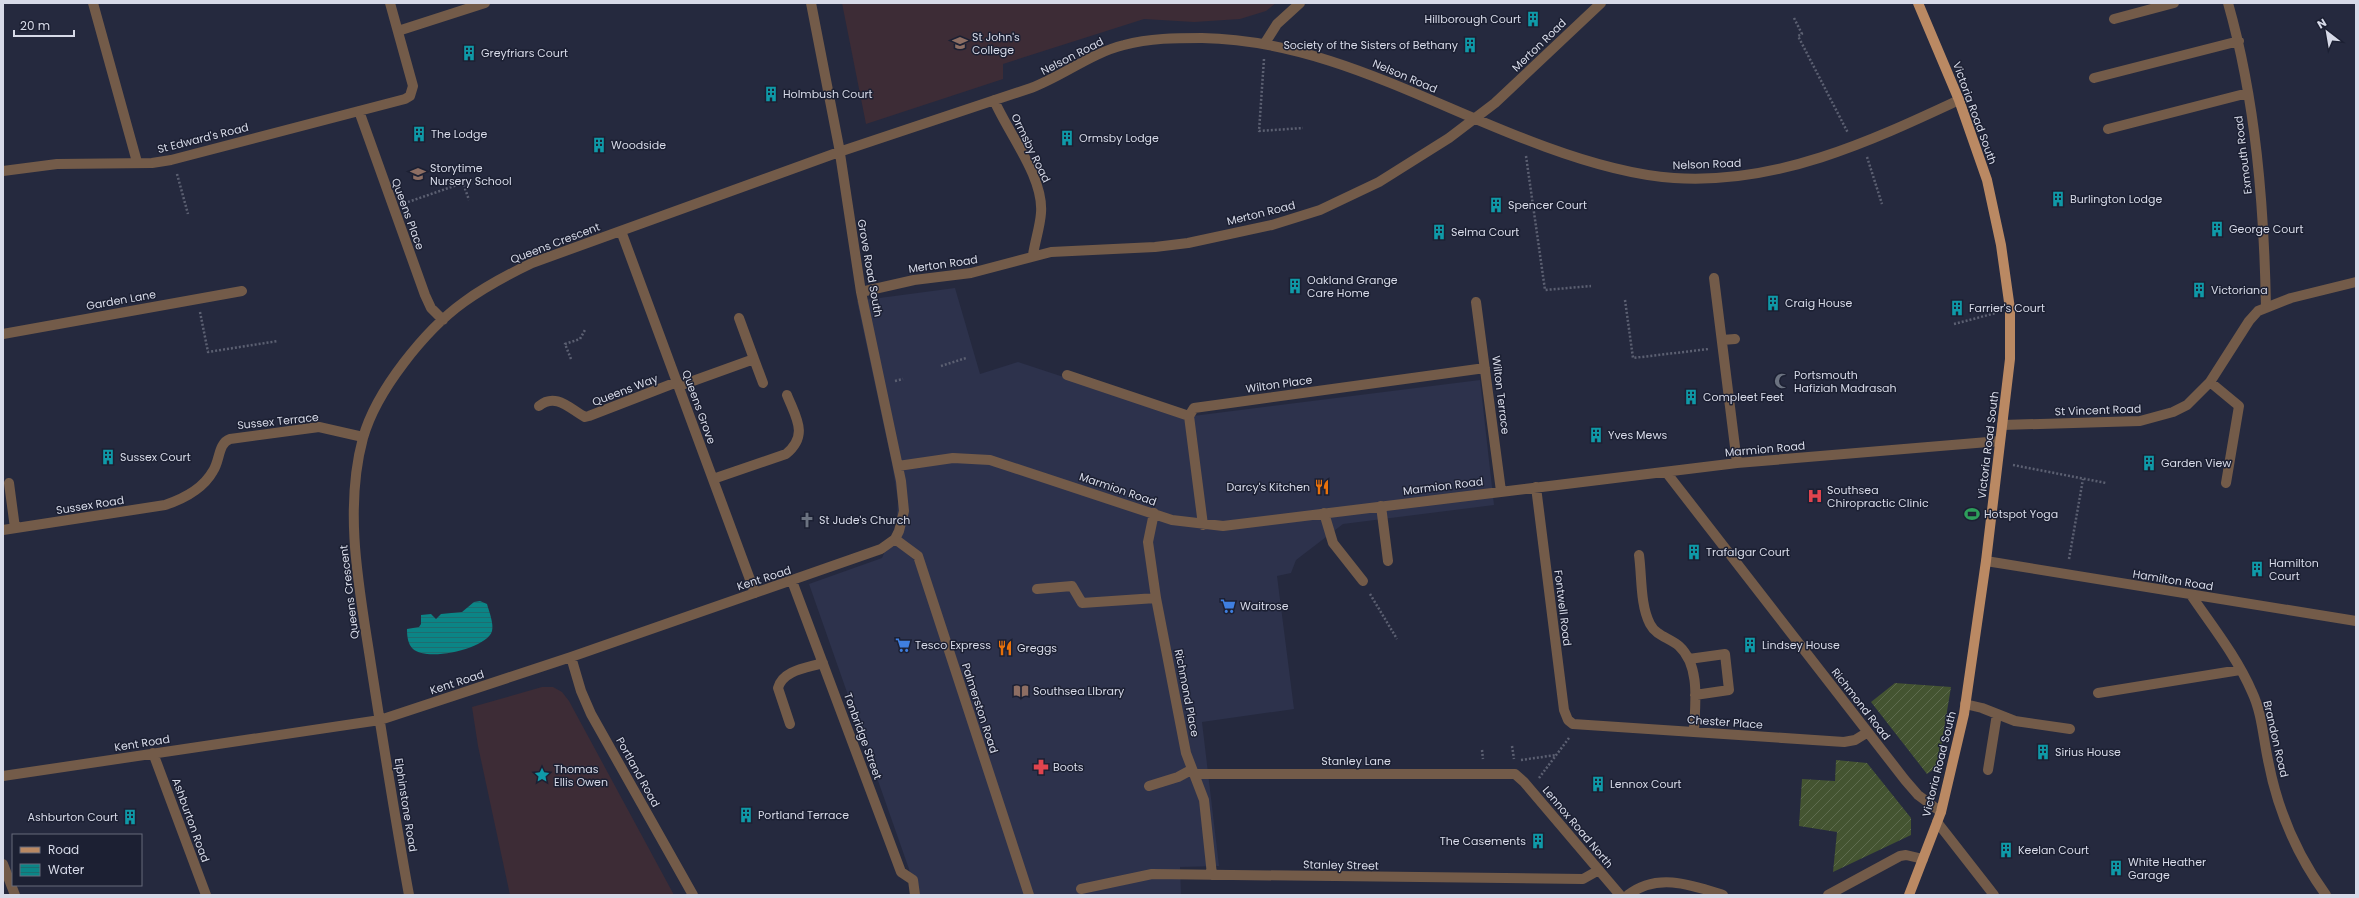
<svg xmlns="http://www.w3.org/2000/svg" width="2359" height="898" font-family="Poppins,sans-serif">
	<style>
		.built { fill: #2d324c }
		.education { fill: #3d2c36 }
		.garden { fill: url(#garden-furrows) }
		.water { fill: url(#water-rules) }
		.lines { fill: none; stroke-linecap: round; stroke-linejoin: round }
		.path { stroke: #5c6072; stroke-width: 2.5; stroke-dasharray: 2 2; stroke-linecap: butt }
		.minor { stroke: #735b49; stroke-width: 10 }
		.major { stroke: #ba8963; stroke-width: 10 }
		.labels { text-anchor: middle; stroke-width: 3; stroke-linejoin: round; paint-order: stroke }
		.poi-label { font-size: 11px; fill: #d7dae8; stroke: #1c2033; text-anchor: start }
		.street-label { font-size: 11px; fill: #d7dae8; stroke: #1c2033 }
	</style>
	<defs>
		<pattern id="garden-furrows" width="10" height="10" patternUnits="userSpaceOnUse"><rect width="10" height="10" fill="#445431"/><path d="M-1 1l2-2M0 10L10 0M9 11l2-2" fill="none" stroke="#5e6c4f"/></pattern>
		<pattern id="water-rules" width="6" height="5" patternUnits="userSpaceOnUse"><rect width="6" height="5" fill="#0b8586"/><path d="M0 2.5h6" fill="none" stroke="#1e6d70"/></pattern>
	</defs>
	<rect width="100%" height="100%" fill="#25293e"/>
	<path class="built" d="M 955,288 L 980,374 L 1018,362 L 1185,417 L 1480,380 L 1494,505 L 1343,524 L 1296,560 L 1291,573 L 1277,576 L 1294,709 L 1202,722 L 1219,866 L 1180,867 L 1181,895 L 913,895 L 909,869 L 809,584 L 882,558 L 896,526 L 898,501 L 892,464 L 857,301 Z"/>
	<path class="education" d="M 842,3 L 1276,3 L 1266,11 L 1240,19 L 1194,22 L 1144,19 L 1003,64 L 1003,79 L 866,124 Z
		M 542,687 L 553,687 L 562,692 L 569,701 L 674,895 L 510,895 L 478,746 L 472,707 Z"/>
	<path class="garden" d="M 1895,683 L 1951,687 L 1938,766 L 1927,774 L 1871,702 Z
		M 1836,760 L 1867,763 L 1911,818 L 1911,835 L 1833,872 L 1837,832 L 1799,826 L 1802,779 L 1835,781 Z"/>
	<path class="water" d="M 480,601 L 487,604 C 489,611 494,624 492,631 C 487,649 427,662 413,649 C 408,644 407,637 407,629 L 419,627 L 421,624 L 421,615 L 431,614 L 436,619 L 441,614 L 462,612 L 474,602 Z"/>
	<g class="lines">
		<path class="path" d="M 1794,18 L 1802,34 L 1798,36 L 1848,133
			M 1264,59 L 1259,131 L 1303,128
			M 1526,156 L 1545,290 L 1591,286
			M 1867,157 L 1882,204
			M 177,174 L 188,214
			M 408,202 L 463,183 L 469,200
			M 1625,300 L 1633,358 L 1709,349
			M 200,312 L 208,352 L 278,341
			M 1954,324 L 1996,313
			M 571,359 L 565,344 L 580,339 L 585,330
			M 941,366 L 966,358
			M 895,381 L 903,379
			M 2013,465 L 2106,483
			M 2069,559 L 2083,479
			M 1370,594 L 1397,639
			M 1512,746 L 1514,759
			M 1482,750 L 1483,759
			M 1521,760 L 1556,755
			M 1539,778 L 1569,738"/>
		<path class="minor" d="M 93,3 L 137,162
			M 2228,3 C 2256,101 2264,206 2266,307
			M 2114,19 L 2174,3
			M 398,31 L 485,3
			M 1265,43 L 1277,24 L 1300,3
			M 2094,78 L 2239,41
			M 994,100 C 1008,133 1044,177 1041,213 C 1040,227 1035,241 1033,255
			M 359,111 L 425,295 L 431,308 L 443,320
			M 2108,129 L 2248,93
			M 3,171 L 57,164 L 152,163 L 171,160 L 405,99 L 410,96 L 413,86 L 390,3
			M 621,231 L 755,593
			M 1714,278 L 1737,463
			M 861,292 L 914,280 L 971,273 L 1051,252 L 1155,247 L 1188,243 L 1272,225 L 1320,210 L 1379,182 L 1449,138 L 1495,103 L 1601,3
			M 1476,302 L 1501,491
			M 739,318 L 754,359
			M 3,334 L 242,291
			M 1722,340 L 1735,339
			M 1067,375 L 1189,416
			M 2210,382 L 2239,406 L 2226,483
			M 679,386 L 754,359 L 763,383
			M 539,406 C 556,392 570,409 585,417 L 589,416 L 677,382
			M 2002,425 L 2140,421 L 2173,412 L 2187,405 L 2210,382 L 2249,321 L 2258,311 L 2291,298 L 2356,282
			M 898,466 L 953,458 L 990,460 L 1172,520 L 1223,526 L 1737,463 L 2000,441
			M 1666,472 L 1905,780 L 1918,795 L 1941,812
			M 713,479 L 786,454 C 809,435 796,418 787,395
			M 9,483 L 15,528
			M 1536,487 L 1564,710 L 1568,720 L 1573,724 L 1844,742 L 1855,740 L 1868,732
			M 1381,506 L 1388,561
			M 1154,513 L 1148,542 L 1156,598 L 1186,753 L 1204,800 L 1212,875
			M 1324,513 L 1333,543 L 1363,581
			M 1203,525 L 1189,416 L 1194,408 L 1485,368
			M 3,530 L 165,505 C 183,499 203,489 213,471 C 220,461 218,443 230,439 L 319,427 L 363,437
			M 895,539 L 918,556 L 1029,895
			M 1639,555 C 1642,576 1640,605 1650,624 C 1656,636 1670,638 1679,646 C 1701,666 1695,705 1694,731
			M 1986,561 L 2356,621
			M 792,581 L 901,872 L 913,880 L 915,895
			M 1037,589 L 1072,586 L 1082,603 L 1156,598
			M 2191,595 C 2212,626 2237,657 2252,692 C 2262,713 2263,737 2268,760 C 2277,808 2297,855 2326,895
			M 571,657 L 581,691 L 591,714 L 693,895
			M 1689,659 L 1725,654 L 1729,690 L 1695,695
			M 2098,693 L 2240,670
			M 1965,704 L 1982,708 L 2015,721 L 2070,729
			M 790,724 L 778,688 C 783,670 807,668 823,663
			M 153,753 L 206,895
			M 1988,770 L 1997,714
			M 1195,774 L 1515,774 L 1524,782 L 1620,895
			M 3,776 L 380,720 L 571,657 L 881,549 L 895,539 L 899,531 L 904,511 L 901,481 L 861,292 L 839,147 L 811,3
			M 1149,786 L 1178,777 L 1191,770
			M 1937,822 L 1994,895
			M 3,864 L 15,895
			M 1081,889 L 1152,874 L 1583,879 L 1599,870
			M 409,895 C 395,819 383,742 371,665 C 360,592 343,512 363,438 C 376,391 425,330 464,302 C 486,286 509,274 532,263 L 839,152 L 1031,88 C 1063,76 1091,53 1124,45 C 1150,38 1176,38 1202,38 C 1326,40 1432,106 1546,147 C 1587,162 1630,175 1674,178 C 1776,185 1869,142 1959,100
			M 1628,895 C 1657,872 1692,885 1723,895
			M 1828,895 L 1900,856 L 1906,855 L 1923,859"/>
		<path class="major" d="M 1909,895 L 1941,812 L 1964,714 L 1986,561 L 2010,359 L 2010,309 L 2001,245 L 1987,180 L 1959,100 L 1918,3"/>
	</g>
	<defs>
		<g id="building-bare" transform="scale(1.2)"><path d="M-4-6H4V6H1V3H-1V6H-4ZM-2.5-4.3h1.7v1.8h-1.7ZM.8-4.3h1.7v1.8H.8ZM-2.5-1h1.7V.8h-1.7ZM.8-1h1.7V.8H.8Z" fill="#0f9aa8" stroke="#1c2033" stroke-width="2.5" paint-order="stroke"/></g>
		<g id="school-bare" transform="scale(1.2)"><path d="M0-5L7-2L0 1L-7-2ZM-4 1L0 2.5L4 1V4Q0 6-4 4Z" fill="#8d6e63" stroke="#1c2033" stroke-width="2.5" paint-order="stroke"/></g>
		<g id="mosque-bare" transform="scale(1.2)"><path d="M3.5-4.9A6 6 0 1 0 3.5 4.9A5 5 0 1 1 3.5-4.9Z" fill="#6b7280" stroke="#1c2033" stroke-width="2.5" paint-order="stroke"/></g>
		<g id="restaurant-bare" transform="scale(1.2)"><path d="M-5-6h1v4h1v-4h1v4h1v-4h1v5L-1.5 .5V6h-2V.5L-5-1ZM5-6V6H3V1.5H1.5Q1.5-4 5-6Z" fill="#e8710a" stroke="#1c2033" stroke-width="2.5" paint-order="stroke"/></g>
		<g id="hospital-bare" transform="scale(1.2)"><path d="M-5-5h3v3.5h4V-5h3V5h-3V1.5h-4V5h-3Z" fill="#e0444e" stroke="#1c2033" stroke-width="2.5" paint-order="stroke"/></g>
		<g id="stadium-bare" transform="scale(1.2)"><path d="M0-5a6.5 5 0 1 0 0 10a6.5 5 0 1 0 0-10ZM-3.5-1.8h7v3.6h-7Z" fill="#2e9e5b" stroke="#1c2033" stroke-width="2.5" paint-order="stroke"/></g>
		<g id="church-bare" transform="scale(1.2)"><path d="M-1.2-6h2.4v3.5h3.3v2.4h-3.3V6h-2.4V-.1h-3.3v-2.4h3.3Z" fill="#6b7280" stroke="#1c2033" stroke-width="2.5" paint-order="stroke"/></g>
		<g id="supermarket-bare" transform="scale(1.2)"><path d="M-6-5.5h2.5l.6 2H6L4.5 2H-2.5L-4.4-4H-6ZM-1.5 3.2a1.3 1.3 0 1 0 .1 0ZM3 3.2a1.3 1.3 0 1 0 .1 0Z" fill="#3f7fe0" stroke="#1c2033" stroke-width="2.5" paint-order="stroke"/></g>
		<g id="library-bare" transform="scale(1.2)"><path d="M-6-4Q-3-5.5-.7-3.5V5Q-3 3-6 4ZM6-4Q3-5.5 .7-3.5V5Q3 3 6 4Z" fill="#8d6e63" stroke="#1c2033" stroke-width="2.5" paint-order="stroke"/></g>
		<g id="pharmacy-bare" transform="scale(1.2)"><path d="M-2-6h4v4h4v4h-4v4h-4v-4h-4v-4h4Z" fill="#e0444e" stroke="#1c2033" stroke-width="2.5" paint-order="stroke"/></g>
		<g id="sight-bare" transform="scale(1.2)"><path d="M0-6L1.8-2.2L6-1.7L2.9 1.2L3.7 5.4L0 3.3L-3.7 5.4L-2.9 1.2L-6-1.7L-1.8-2.2Z" fill="#0f9aa8" stroke="#1c2033" stroke-width="2.5" paint-order="stroke"/></g>
	</defs>
	<g fill-rule="evenodd">
		<use href="#building-bare" x="1533" y="19"/>
		<use href="#school-bare" x="960" y="43"/>
		<use href="#building-bare" x="1470" y="45"/>
		<use href="#building-bare" x="469" y="53"/>
		<use href="#building-bare" x="771" y="94"/>
		<use href="#building-bare" x="419" y="134"/>
		<use href="#building-bare" x="1067" y="138"/>
		<use href="#building-bare" x="599" y="145"/>
		<use href="#school-bare" x="418" y="174"/>
		<use href="#building-bare" x="2058" y="199"/>
		<use href="#building-bare" x="1496" y="205"/>
		<use href="#building-bare" x="2217" y="229"/>
		<use href="#building-bare" x="1439" y="232"/>
		<use href="#building-bare" x="1295" y="286"/>
		<use href="#building-bare" x="2199" y="290"/>
		<use href="#building-bare" x="1773" y="303"/>
		<use href="#building-bare" x="1957" y="308"/>
		<use href="#mosque-bare" x="1782" y="381"/>
		<use href="#building-bare" x="1691" y="397"/>
		<use href="#building-bare" x="1596" y="435"/>
		<use href="#building-bare" x="108" y="457"/>
		<use href="#building-bare" x="2149" y="463"/>
		<use href="#restaurant-bare" x="1322" y="487"/>
		<use href="#hospital-bare" x="1815" y="496"/>
		<use href="#stadium-bare" x="1972" y="514"/>
		<use href="#church-bare" x="807" y="520"/>
		<use href="#building-bare" x="1694" y="552"/>
		<use href="#building-bare" x="2257" y="569"/>
		<use href="#supermarket-bare" x="1228" y="606"/>
		<use href="#supermarket-bare" x="903" y="645"/>
		<use href="#building-bare" x="1750" y="645"/>
		<use href="#restaurant-bare" x="1005" y="648"/>
		<use href="#library-bare" x="1021" y="691"/>
		<use href="#building-bare" x="2043" y="752"/>
		<use href="#pharmacy-bare" x="1041" y="767"/>
		<use href="#sight-bare" x="542" y="775"/>
		<use href="#building-bare" x="1598" y="784"/>
		<use href="#building-bare" x="746" y="815"/>
		<use href="#building-bare" x="130" y="817"/>
		<use href="#building-bare" x="1538" y="841"/>
		<use href="#building-bare" x="2006" y="850"/>
		<use href="#building-bare" x="2116" y="868"/>
	</g>
	<g class="labels">
		<g class="poi-label">
			<text x="1521" y="23" text-anchor="end">Hillborough Court</text>
			<text x="972" y="41">St John's<tspan x="972" dy="13">College</tspan></text>
			<text x="1458" y="49" text-anchor="end">Society of the Sisters of Bethany</text>
			<text x="481" y="57">Greyfriars Court</text>
			<text x="783" y="98">Holmbush Court</text>
			<text x="431" y="138">The Lodge</text>
			<text x="1079" y="142">Ormsby Lodge</text>
			<text x="611" y="149">Woodside</text>
			<text x="430" y="172">Storytime<tspan x="430" dy="13">Nursery School</tspan></text>
			<text x="2070" y="203">Burlington Lodge</text>
			<text x="1508" y="209">Spencer Court</text>
			<text x="2229" y="233">George Court</text>
			<text x="1451" y="236">Selma Court</text>
			<text x="1307" y="284">Oakland Grange<tspan x="1307" dy="13">Care Home</tspan></text>
			<text x="2211" y="294">Victoriana</text>
			<text x="1785" y="307">Craig House</text>
			<text x="1969" y="312">Farrier's Court</text>
			<text x="1794" y="379">Portsmouth<tspan x="1794" dy="13">Hafiziah Madrasah</tspan></text>
			<text x="1703" y="401">Compleet Feet</text>
			<text x="1608" y="439">Yves Mews</text>
			<text x="120" y="461">Sussex Court</text>
			<text x="2161" y="467">Garden View</text>
			<text x="1310" y="491" text-anchor="end">Darcy's Kitchen</text>
			<text x="1827" y="494">Southsea<tspan x="1827" dy="13">Chiropractic Clinic</tspan></text>
			<text x="1984" y="518">Hotspot Yoga</text>
			<text x="819" y="524">St Jude's Church</text>
			<text x="1706" y="556">Trafalgar Court</text>
			<text x="2269" y="567">Hamilton<tspan x="2269" dy="13">Court</tspan></text>
			<text x="1240" y="610">Waitrose</text>
			<text x="915" y="649">Tesco Express</text>
			<text x="1762" y="649">Lindsey House</text>
			<text x="1017" y="652">Greggs</text>
			<text x="1033" y="695">Southsea LIbrary</text>
			<text x="2055" y="756">Sirius House</text>
			<text x="1053" y="771">Boots</text>
			<text x="554" y="773">Thomas<tspan x="554" dy="13">Ellis Owen</tspan></text>
			<text x="1610" y="788">Lennox Court</text>
			<text x="758" y="819">Portland Terrace</text>
			<text x="118" y="821" text-anchor="end">Ashburton Court</text>
			<text x="1526" y="845" text-anchor="end">The Casements</text>
			<text x="2018" y="854">Keelan Court</text>
			<text x="2128" y="866">White Heather<tspan x="2128" dy="13">Garage</tspan></text>
		</g>
		<g class="street-label">
			<text transform="translate(1539 45) rotate(-44)" y="4">Merton Road</text>
			<text transform="translate(1072 56) rotate(-27)" y="4">Nelson Road</text>
			<text transform="translate(1405 76) rotate(23)" y="4">Nelson Road</text>
			<text transform="translate(1975 113) rotate(70)" y="4">Victoria Road South</text>
			<text transform="translate(203 138) rotate(-14)" y="4">St Edward's Road</text>
			<text transform="translate(1031 148) rotate(64)" y="4">Ormsby Road</text>
			<text transform="translate(2243 155) rotate(-97)" y="4">Exmouth Road</text>
			<text transform="translate(1707 164) rotate(-2)" y="4">Nelson Road</text>
			<text transform="translate(1261 213) rotate(-14)" y="4">Merton Road</text>
			<text transform="translate(408 214) rotate(70)" y="4">Queens Place</text>
			<text transform="translate(555 243) rotate(-21)" y="4">Queens Crescent</text>
			<text transform="translate(943 264) rotate(-8)" y="4">Merton Road</text>
			<text transform="translate(870 268) rotate(80)" y="4">Grove Road South</text>
			<text transform="translate(121 300) rotate(-10)" y="4">Garden Lane</text>
			<text transform="translate(1279 384) rotate(-8)" y="4">Wilton Place</text>
			<text transform="translate(625 390) rotate(-21)" y="4">Queens Way</text>
			<text transform="translate(1501 395) rotate(83)" y="4">Wilton Terrace</text>
			<text transform="translate(699 407) rotate(70)" y="4">Queens Grove</text>
			<text transform="translate(2098 410) rotate(-2)" y="4">St Vincent Road</text>
			<text transform="translate(278 421) rotate(-6)" y="4">Sussex Terrace</text>
			<text transform="translate(1988 445) rotate(-83)" y="4">Victoria Road South</text>
			<text transform="translate(1765 449) rotate(-5)" y="4">Marmion Road</text>
			<text transform="translate(1443 486) rotate(-7)" y="4">Marmion Road</text>
			<text transform="translate(1118 489) rotate(19)" y="4">Marmion Road</text>
			<text transform="translate(90 505) rotate(-9)" y="4">Sussex Road</text>
			<text transform="translate(764 578) rotate(-18)" y="4">Kent Road</text>
			<text transform="translate(2173 580) rotate(9)" y="4">Hamilton Road</text>
			<text transform="translate(349 592) rotate(-97)" y="4">Queens Crescent</text>
			<text transform="translate(1563 608) rotate(83)" y="4">Fontwell Road</text>
			<text transform="translate(457 682) rotate(-18)" y="4">Kent Road</text>
			<text transform="translate(1187 693) rotate(79)" y="4">Richmond Place</text>
			<text transform="translate(1861 704) rotate(52)" y="4">Richmond Road</text>
			<text transform="translate(980 708) rotate(72)" y="4">Palmerston Road</text>
			<text transform="translate(1725 722) rotate(4)" y="4">Chester Place</text>
			<text transform="translate(863 736) rotate(70)" y="4">Tonbridge Street</text>
			<text transform="translate(2276 739) rotate(77)" y="4">Brandon Road</text>
			<text transform="translate(142 743) rotate(-9)" y="4">Kent Road</text>
			<text x="1356" y="765">Stanley Lane</text>
			<text transform="translate(1939 764) rotate(-76)" y="4">Victoria Road South</text>
			<text transform="translate(638 772) rotate(61)" y="4">Portland Road</text>
			<text transform="translate(406 805) rotate(81)" y="4">Elphinstone Road</text>
			<text transform="translate(191 820) rotate(70)" y="4">Ashburton Road</text>
			<text transform="translate(1578 827) rotate(50)" y="4">Lennox Road North</text>
			<text transform="translate(1341 865) rotate(1)" y="4">Stanley Street</text>
		</g>
	</g>
	<rect width="2359" height="898" fill="none" stroke="#d7dae8" stroke-width="8"/>
	<rect x="12" y="834" width="130" height="52" fill="#1c2033" stroke="#676a7b"/>
	<rect x="20" y="847" width="20" height="6" fill="#ba8963" stroke="#676a7b"/>
	<text x="48" y="854" font-size="12" fill="#d7dae8">Road</text>
	<rect x="20" y="864" width="20" height="12" fill="url(#water-rules)" stroke="#676a7b"/>
	<text x="48" y="874" font-size="12" fill="#d7dae8">Water</text>
	<g transform="translate(2327 32) rotate(329)" stroke="#1c2033" stroke-width="3" paint-order="stroke">
	<path d="M0-3L7 15L0 10L-7 15Z" fill="#d7dae8"/>
	<text y="-6" font-size="11" font-weight="bold" text-anchor="middle" fill="#d7dae8">N</text>
	</g>
	<path d="M14 30v6h60v-6" fill="none" stroke="#d7dae8" stroke-width="2"/>
	<text x="20" y="30" font-size="12" fill="#d7dae8" stroke="#1c2033" stroke-width="3" paint-order="stroke">20 m</text>
</svg>
